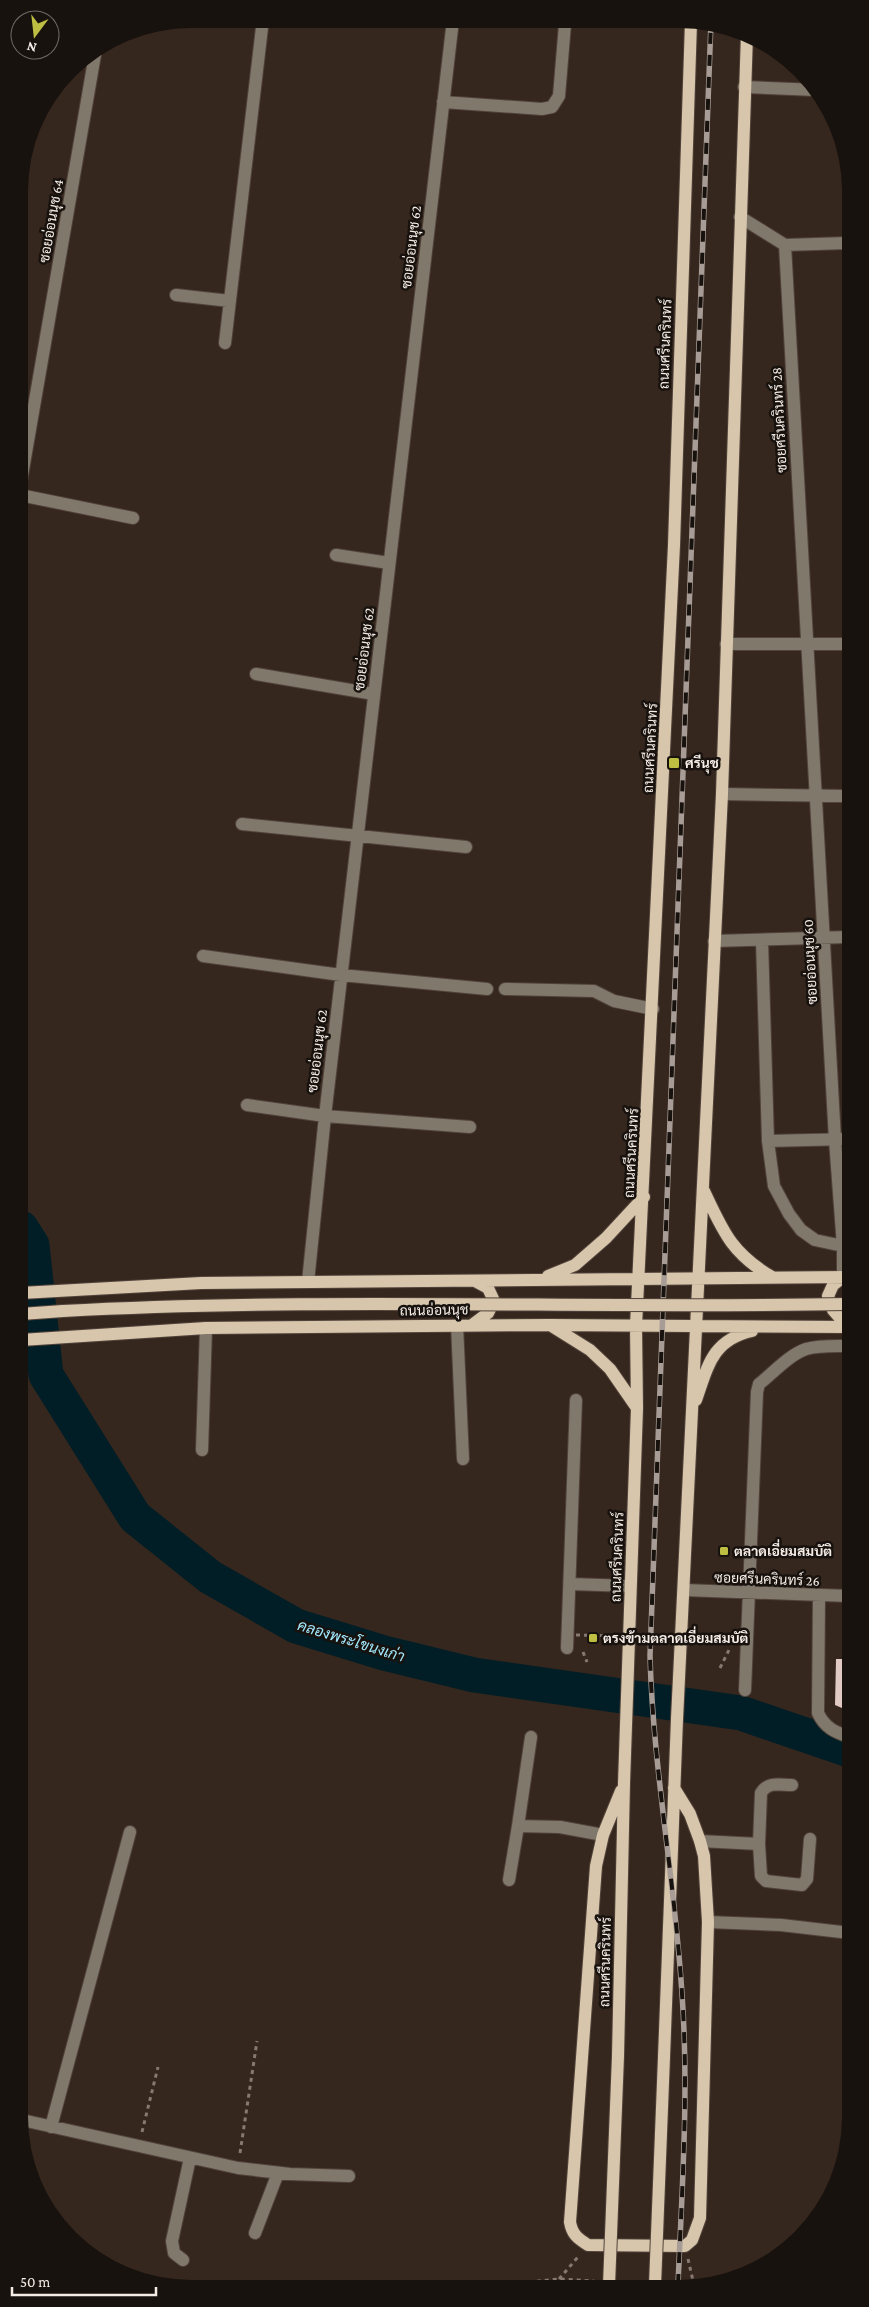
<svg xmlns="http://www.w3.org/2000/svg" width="869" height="2307" font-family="'Crimson Pro',Sarabun,serif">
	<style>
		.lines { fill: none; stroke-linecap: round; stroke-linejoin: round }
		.river { stroke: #011e26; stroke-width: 35 }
		.building { fill: #e0cac3 }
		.minor-casing { stroke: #51433a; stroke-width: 14 }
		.major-casing { stroke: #51433a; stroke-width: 14 }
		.path { stroke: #867972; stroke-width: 3; stroke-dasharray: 4 4; stroke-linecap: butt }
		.minor { stroke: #81786c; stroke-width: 12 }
		.major { stroke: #d7c6ac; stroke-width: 12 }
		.rail-casing { stroke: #a89d96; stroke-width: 5.5 }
		.rail { stroke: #18120e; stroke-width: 4; stroke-dasharray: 11; stroke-linecap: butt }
		.major-bridge-casing { stroke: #51433a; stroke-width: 14; stroke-linecap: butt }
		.path-bridge { stroke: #867972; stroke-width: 3; stroke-dasharray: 4 4; stroke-linecap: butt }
		.major-bridge { stroke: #d7c6ac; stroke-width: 12 }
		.poi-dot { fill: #bebf42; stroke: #18120e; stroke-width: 2 }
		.labels { text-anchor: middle; stroke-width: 5; stroke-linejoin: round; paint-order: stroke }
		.street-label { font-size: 14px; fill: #f5ece6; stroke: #18120e }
		.poi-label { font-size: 14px; font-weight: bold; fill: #f5ece6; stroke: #18120e; text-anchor: start }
		.water-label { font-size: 15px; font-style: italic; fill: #a1e9fe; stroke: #18120e }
	</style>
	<rect width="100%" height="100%" fill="#36271e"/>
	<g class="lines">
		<path class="river" d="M 21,1228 L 32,1245 L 46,1375 L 135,1517 L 210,1577 L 296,1626 L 384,1653 L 474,1675 L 741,1713 L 849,1750"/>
	</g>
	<path class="building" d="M 836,1659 L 849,1659 L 849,1711 L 835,1705 Z"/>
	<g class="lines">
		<g class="minor-casing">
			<path id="minor" d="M 744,87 L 816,90
				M 443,102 L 542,109 L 552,107 L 559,96 L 565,24
				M 740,217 L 785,245 L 835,1140 L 843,1246 L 843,1277
				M 785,245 L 847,243
				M 176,295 L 230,301
				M 225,343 L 263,19
				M 20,487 L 96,49
				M 20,495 L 133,518
				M 336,555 L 389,563
				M 726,644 L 848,644
				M 256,674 L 374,694
				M 722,794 L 848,796
				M 242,824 L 466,847
				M 714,941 L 848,937
				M 762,941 L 768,1141 L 774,1186 L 789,1214 L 801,1230 L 815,1240 L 843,1246
				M 203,956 L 341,975 L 487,989
				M 505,989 L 594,991 L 614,1001 L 653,1009
				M 247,1105 L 325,1116 L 470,1127
				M 768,1141 L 848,1139
				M 308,1282 L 325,1116 L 453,20
				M 457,1325 L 463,1459
				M 202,1450 L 206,1328
				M 570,1584 L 630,1586
				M 684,1590 L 849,1596
				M 819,1596 L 818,1713 C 825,1728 835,1732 849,1737
				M 567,1648 L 576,1400
				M 745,1690 L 757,1392 L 759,1384 C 773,1373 789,1355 806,1349 C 820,1345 835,1346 849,1346
				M 518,1826 L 531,1737
				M 700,1841 L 759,1844 L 761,1876 L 766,1881 L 802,1885 L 807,1879 L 810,1839
				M 759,1844 L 761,1793 C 768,1781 780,1785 792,1785
				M 509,1880 L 518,1826 L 560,1827 L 603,1835
				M 708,1922 L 781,1925 L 850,1933
				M 22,2120 L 238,2168 L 290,2174 L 349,2176
				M 51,2127 L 130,1832
				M 255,2233 L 278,2173
				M 183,2260 L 174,2253 L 172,2241 L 190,2158"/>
		</g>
		<g class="major-casing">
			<path id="major" d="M 704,1191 C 723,1231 731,1253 772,1277
				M 548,1276 L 575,1265 L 606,1238 L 644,1197
				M 843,1277 L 833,1285 L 828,1296 L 833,1310 L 848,1327
				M 21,1293 L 201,1283 L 849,1277
				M 21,1314 L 63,1311
				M 472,1325 L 488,1313 L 494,1301 L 488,1288 L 475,1281
				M 550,1325 L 590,1350 L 610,1369 L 637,1408
				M 21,1340 L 206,1328 L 550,1325 L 849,1327
				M 696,1400 C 708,1366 712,1340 752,1331
				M 621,1791 L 603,1835 L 596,1866 L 570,2222 C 572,2234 577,2238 588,2245 L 685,2246 L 692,2240 L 700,2218 L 708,1922 L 704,1856 L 700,1841 L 690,1814 L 674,1788
				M 618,2056 L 624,1783 L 637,1408 L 636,1326 L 674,545 L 691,22
				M 664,2057 L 677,1719 L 722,794 L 747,34"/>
		</g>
		<path class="path" d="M 583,1652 L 587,1662
			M 720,1668 L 730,1648
			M 142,2132 L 158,2067
			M 240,2153 L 257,2041
			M 688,2259 L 694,2285
			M 559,2279 L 578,2257
			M 625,2283 L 641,2284
			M 497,2285 L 559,2279 L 594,2281"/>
		<use href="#minor" class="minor"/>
		<use href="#major" class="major"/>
		<g class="rail-casing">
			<path id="rail" d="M 678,2285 C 682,2188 689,2091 682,1994 C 675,1881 653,1769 650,1656 L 711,22"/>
		</g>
		<use href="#rail" class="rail"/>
		<g class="major-bridge-casing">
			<path id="major-bridge" d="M 63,1311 C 324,1297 587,1309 849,1304
				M 609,2285 L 618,2056
				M 655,2285 L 664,2057"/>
		</g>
		<path class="path-bridge" d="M 576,1635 L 735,1639"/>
		<use href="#major-bridge" class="major-bridge"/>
	</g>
	<g class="poi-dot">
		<rect x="668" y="757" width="12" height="12" rx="2.5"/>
		<rect x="719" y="1546" width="10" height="10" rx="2.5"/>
		<rect x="588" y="1633" width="10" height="10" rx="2.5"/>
	</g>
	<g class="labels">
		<g class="street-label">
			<text transform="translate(51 221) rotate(-80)" y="5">ซอยอ่อนนุช 64</text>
			<text transform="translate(411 247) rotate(-83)" y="5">ซอยอ่อนนุช 62</text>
			<text transform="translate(665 344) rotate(-88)" y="5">ถนนศรีนครินทร์</text>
			<text transform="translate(779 420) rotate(-93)" y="5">ซอยศรีนครินทร์ 28</text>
			<text transform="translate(364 649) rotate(-83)" y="5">ซอยอ่อนนุช 62</text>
			<text transform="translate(650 748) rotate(-87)" y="5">ถนนศรีนครินทร์</text>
			<text transform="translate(810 962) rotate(-93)" y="5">ซอยอ่อนนุช 60</text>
			<text transform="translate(317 1051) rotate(-83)" y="5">ซอยอ่อนนุช 62</text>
			<text transform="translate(631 1153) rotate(-87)" y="5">ถนนศรีนครินทร์</text>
			<text transform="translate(434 1310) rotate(-1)" y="5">ถนนอ่อนนุช</text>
			<text transform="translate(617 1557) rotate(-88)" y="5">ถนนศรีนครินทร์</text>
			<text transform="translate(767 1579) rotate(2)" y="5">ซอยศรีนครินทร์ 26</text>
			<text transform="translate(605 1962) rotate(-89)" y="5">ถนนศรีนครินทร์</text>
		</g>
		<g class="poi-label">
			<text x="685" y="768">ศรีนุช</text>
			<text x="734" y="1556">ตลาดเอี่ยมสมบัติ</text>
			<text x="603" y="1643">ตรงข้ามตลาดเอี่ยมสมบัติ</text>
		</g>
		<g class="water-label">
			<text transform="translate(351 1641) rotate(17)" y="5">คลองพระโขนงเก่า</text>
		</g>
	</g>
	<path d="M0 0H869V2307H0ZM191 28H679A163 163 0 0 1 842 191V2117A163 163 0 0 1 679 2280H191A163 163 0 0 1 28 2117V191A163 163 0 0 1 191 28Z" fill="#18120e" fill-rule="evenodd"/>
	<g transform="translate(35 35) rotate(195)"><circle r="24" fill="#18120e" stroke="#706964"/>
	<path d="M0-4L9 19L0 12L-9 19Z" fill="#bebf42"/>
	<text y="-8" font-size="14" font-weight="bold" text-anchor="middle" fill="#f5ece6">N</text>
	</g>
	<path d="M12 2287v8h144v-8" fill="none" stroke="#f5ece6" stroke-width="2.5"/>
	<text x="20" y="2287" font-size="15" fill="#f5ece6" stroke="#18120e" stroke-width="4" paint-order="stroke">50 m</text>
</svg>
